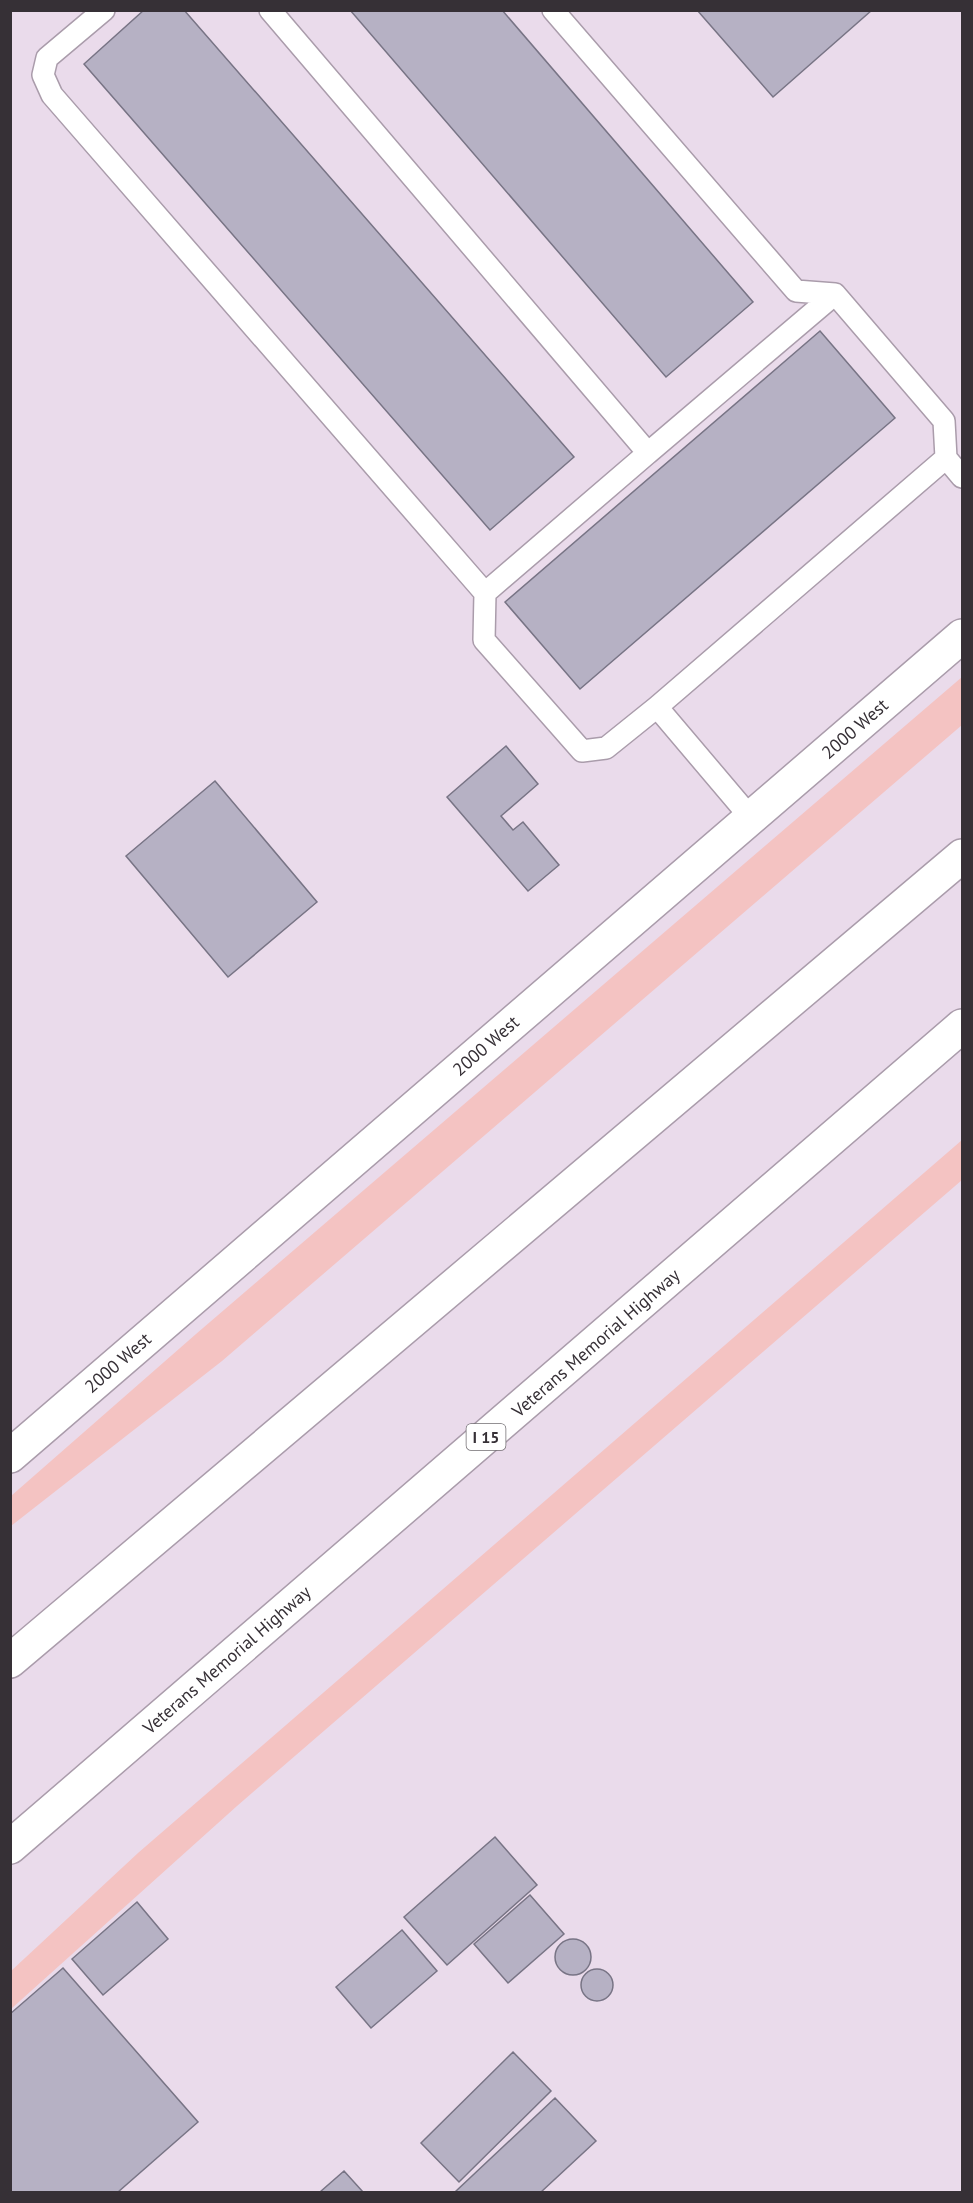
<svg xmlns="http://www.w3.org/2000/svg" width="973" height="2203" font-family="'PT Sans',sans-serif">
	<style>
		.grass { fill: #f4c3c2 }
		.building { fill: #b6b1c4; stroke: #787485; stroke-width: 1.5 }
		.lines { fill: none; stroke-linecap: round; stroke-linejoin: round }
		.service-casing { stroke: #aa9cab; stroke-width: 24 }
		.tertiary-casing { stroke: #aa9cab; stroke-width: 36 }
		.motorway-casing { stroke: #aa9cab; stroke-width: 36 }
		.service { stroke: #fff; stroke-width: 21 }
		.tertiary { stroke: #fff; stroke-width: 33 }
		.motorway { stroke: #fff; stroke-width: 33 }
		.labels { text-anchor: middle; stroke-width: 4.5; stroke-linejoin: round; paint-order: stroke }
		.shield { fill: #fff; stroke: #726e72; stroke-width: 1.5 }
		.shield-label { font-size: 16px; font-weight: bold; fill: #363036 }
		.street-label { font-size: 18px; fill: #363036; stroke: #fff }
	</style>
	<rect width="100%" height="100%" fill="#eadbeb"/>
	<path class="grass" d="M 962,677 L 962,725 L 222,1361 L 11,1526 L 11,1496 L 196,1334 Z
		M 962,1140 L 962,1180 L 237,1806 L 11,2009 L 11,1971 L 138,1853 Z"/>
	<path class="building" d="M 144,10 L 184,10 L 574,457 L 490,530 L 84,64 Z
		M 350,10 L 502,10 L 753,302 L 666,377 Z
		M 697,10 L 872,10 L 773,97 Z
		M 820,331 L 895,418 L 580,689 L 505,602 Z
		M 506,746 L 538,784 L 501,816 L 513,830 L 523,822 L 559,865 L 528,891 L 447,797 Z
		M 215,781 L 317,902 L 228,977 L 126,856 Z
		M 495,1837 L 537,1885 L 447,1965 L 404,1917 Z
		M 530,1895 L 564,1934 L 508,1983 L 474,1944 Z
		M 137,1902 L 168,1939 L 103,1995 L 72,1959 Z
		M 402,1930 L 437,1971 L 371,2028 L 336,1987 Z
		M555 1957a18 18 0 1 1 36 0a18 18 0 1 1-36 0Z
		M 63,1968 L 198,2122 L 118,2192 L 10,2192 L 10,2014 Z
		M581 1985a16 16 0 1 1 32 0a16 16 0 1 1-32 0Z
		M 513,2052 L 551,2091 L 459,2182 L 421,2143 Z
		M 555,2098 L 596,2141 L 541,2192 L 455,2192 Z
		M 344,2171 L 363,2192 L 320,2192 Z"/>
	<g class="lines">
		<g class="service-casing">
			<path id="service" d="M 104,10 L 47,58 L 43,75 L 52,95 L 485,593 L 484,640 L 582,751 L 606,748 L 657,707 L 751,818
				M 270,10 L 648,453 L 835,294
				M 553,10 L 796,291 L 835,294 L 944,421 L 946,458 L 962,477
				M 485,593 L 648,453
				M 657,707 L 946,458"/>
		</g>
		<g class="tertiary-casing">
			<path id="tertiary" d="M 10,1456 L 962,636"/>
		</g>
		<g class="motorway-casing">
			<path id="motorway" d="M 10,1661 L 962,856
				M 10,1847 L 962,1026"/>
		</g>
		<use href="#service" class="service"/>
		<use href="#tertiary" class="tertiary"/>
		<use href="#motorway" class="motorway"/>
	</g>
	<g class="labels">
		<rect class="shield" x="466.5" y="1424" width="39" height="26" rx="4.5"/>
		<g class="shield-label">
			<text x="486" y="1443">I 15</text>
		</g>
		<g class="street-label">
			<text transform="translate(855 729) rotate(-41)" y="6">2000 West</text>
			<text transform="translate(486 1046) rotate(-41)" y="6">2000 West</text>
			<text transform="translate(596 1343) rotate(-41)" y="6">Veterans Memorial Highway</text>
			<text transform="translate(118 1363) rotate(-41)" y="6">2000 West</text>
			<text transform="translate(227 1660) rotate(-41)" y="6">Veterans Memorial Highway</text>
		</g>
	</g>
	<rect width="973" height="2203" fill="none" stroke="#363036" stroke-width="24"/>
</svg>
